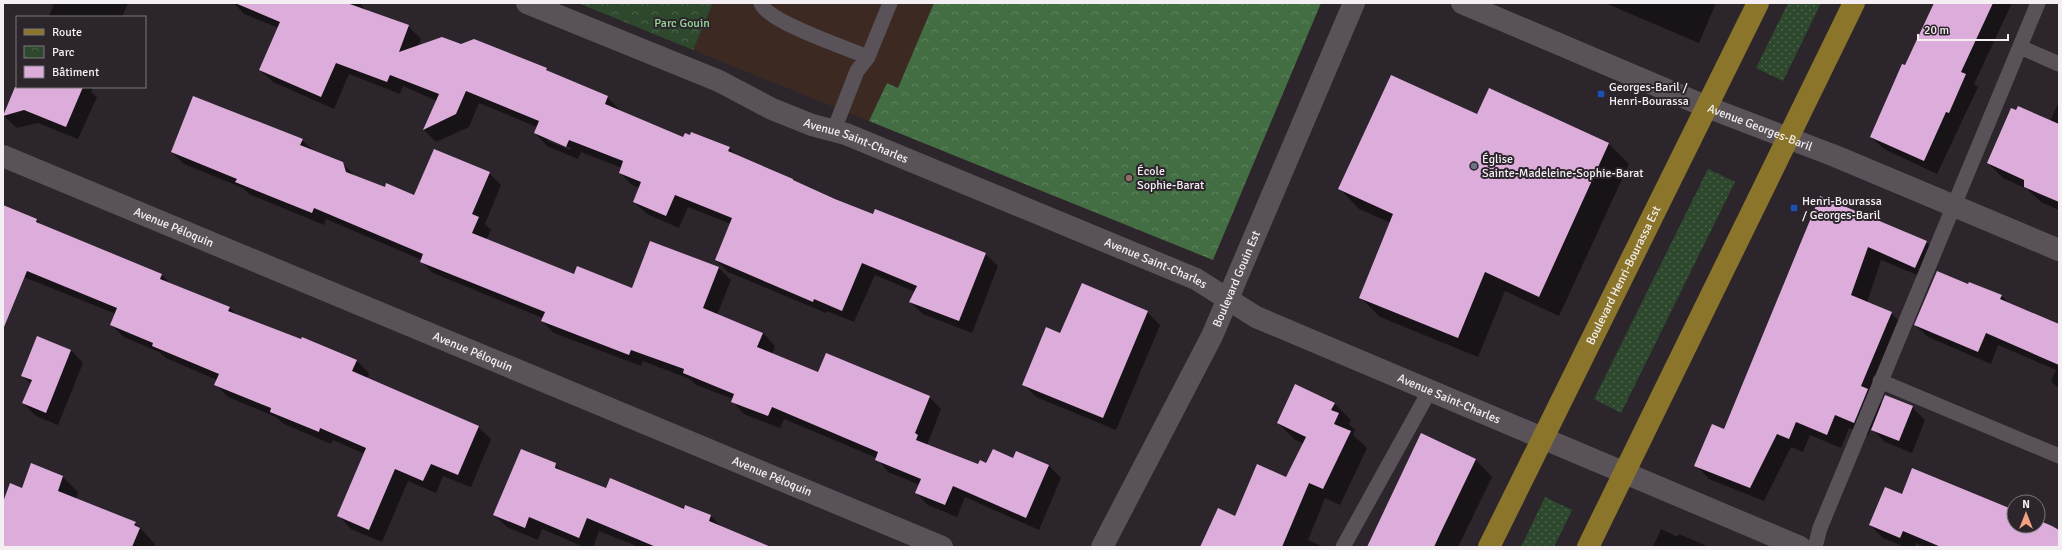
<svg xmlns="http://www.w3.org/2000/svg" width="2062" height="550" font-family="Signika,sans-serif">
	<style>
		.education { fill: #3c2a22 }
		.grass { fill: url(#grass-dots) }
		.forest { fill: url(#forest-crowns) }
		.park { fill: url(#park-crowns) }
		.shadow { fill: #0007; fill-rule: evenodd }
		.building { fill: #dcacda }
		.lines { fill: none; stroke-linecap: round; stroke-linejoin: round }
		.service { stroke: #5a5259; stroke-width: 15 }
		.minor { stroke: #5a5259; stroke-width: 22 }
		.tertiary { stroke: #5a5259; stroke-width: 22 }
		.primary { stroke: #8b752a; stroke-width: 22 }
		.transit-dot { fill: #1a4fb4; stroke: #2c252c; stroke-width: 1.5 }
		.worship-dot { fill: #6b7280; stroke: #2c252c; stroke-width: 1.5 }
		.education-dot { fill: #8d6e63; stroke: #2c252c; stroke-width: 1.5 }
		.labels { text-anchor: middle; stroke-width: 4; stroke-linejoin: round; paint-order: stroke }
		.park-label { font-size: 12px; fill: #98d998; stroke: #2c252c }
		.poi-label { font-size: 12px; fill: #f4eff3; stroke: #2c252c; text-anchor: start }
		.street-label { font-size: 12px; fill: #f4eff3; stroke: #2c252c }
	</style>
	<defs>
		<pattern id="grass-dots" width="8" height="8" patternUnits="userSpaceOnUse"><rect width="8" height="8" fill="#2d482d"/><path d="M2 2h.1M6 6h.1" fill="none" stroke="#4c634c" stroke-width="1.8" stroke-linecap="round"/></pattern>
		<pattern id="forest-crowns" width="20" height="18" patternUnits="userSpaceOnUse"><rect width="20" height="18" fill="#436d43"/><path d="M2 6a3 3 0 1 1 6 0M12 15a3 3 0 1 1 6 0" fill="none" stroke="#5f825f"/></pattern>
		<pattern id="park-crowns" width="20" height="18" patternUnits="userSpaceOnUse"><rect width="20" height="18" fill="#2d482d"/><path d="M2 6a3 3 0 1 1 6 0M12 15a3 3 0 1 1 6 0" fill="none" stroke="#4c634c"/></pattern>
	</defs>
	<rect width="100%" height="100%" fill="#2c252c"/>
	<path class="education" d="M 713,3 L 1321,3 L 1213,260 L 693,50 Z"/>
	<path class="grass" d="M 1788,3 L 1821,3 L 1783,81 L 1756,68 Z
		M 1708,169 L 1735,182 L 1621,413 L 1594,399 Z
		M 1545,497 L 1572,510 L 1554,547 L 1521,547 Z"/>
	<path class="forest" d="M 934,3 L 1321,3 L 1213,260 L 869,121 L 887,83 L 898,88 Z"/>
	<path class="park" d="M 578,3 L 713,3 L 693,50 Z"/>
	<path class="shadow" d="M 54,3 L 128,3 L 122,17 L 49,17 Z
		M 234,3 L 360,3 L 366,11 L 408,26 L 421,39 L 418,46 L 461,45 L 546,69 L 550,73 L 607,97 L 620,110 L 619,111 L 684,138 L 729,148 L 737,156 L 873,215 L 985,254 L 998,266 L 972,333 L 923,314 L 910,302 L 915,292 L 875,275 L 854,322 L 827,311 L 826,313 L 728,272 L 716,260 L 731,224 L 688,207 L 679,228 L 647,214 L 634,202 L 640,188 L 632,185 L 620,173 L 622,168 L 581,152 L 578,159 L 547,146 L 535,133 L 537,127 L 479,103 L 469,127 L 436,142 L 424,130 L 437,101 L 403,86 L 400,94 L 349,74 L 334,109 L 273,82 L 260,70 L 279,28 L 244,14 ZM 548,139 L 571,148 L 570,150 L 548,141 Z
		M 1605,3 L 1716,3 L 1699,43 Z
		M 1936,3 L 2012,3 L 1974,84 L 1978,87 L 1937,174 L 1884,149 L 1871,137 Z
		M 17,86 L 93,87 L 91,92 L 97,97 L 78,139 L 38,123 L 17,128 L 4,116 Z
		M 1490,90 L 1609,144 L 1629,164 L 1559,316 L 1505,291 L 1478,357 L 1380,317 L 1360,297 L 1391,223 L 1359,209 L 1340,189 L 1478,116 Z
		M 2059,101 L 2059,210 L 2041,202 L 2027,189 L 2003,178 L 1988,163 L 2050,122 Z
		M 302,140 L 314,151 L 342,163 L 355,176 L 385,188 L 415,197 L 489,173 L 501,185 L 485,224 L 491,230 L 486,240 L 574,275 L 632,289 L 651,242 L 719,268 L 731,280 L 717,315 L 763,333 L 775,346 L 772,354 L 818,373 L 929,397 L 941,409 L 927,445 L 978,465 L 1014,459 L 1017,453 L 1049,466 L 1061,478 L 1039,530 L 965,497 L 957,517 L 928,505 L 916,493 L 920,485 L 888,472 L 877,458 L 784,419 L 780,428 L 744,414 L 732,401 L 733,399 L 696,385 L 690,379 L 643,361 L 641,366 L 554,333 L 542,321 L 543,318 L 433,273 L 421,261 L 422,260 L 326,219 L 324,225 L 249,194 L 243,188 L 184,164 L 172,152 Z
		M 1820,198 L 1926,242 L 1940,255 L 1929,280 L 1881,260 L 1867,303 L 1891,313 L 1905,327 L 1875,397 L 1882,404 L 1912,407 L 1925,420 L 1912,453 L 1885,442 L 1871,428 L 1868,436 L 1849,428 L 1841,448 L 1810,435 L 1803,452 L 1791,447 L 1764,501 L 1709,479 L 1696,465 L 1725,430 Z
		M 3,206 L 37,220 L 42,226 L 161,274 L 171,284 L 229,307 L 238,316 L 356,360 L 369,373 L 367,379 L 478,427 L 491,439 L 471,487 L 443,476 L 436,493 L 408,481 L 382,542 L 351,529 L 339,516 L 365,454 L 333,440 L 331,444 L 284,424 L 276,417 L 228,397 L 215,384 L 217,380 L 166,358 L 159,352 L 124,337 L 111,325 L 116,314 L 24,277 L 3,264 Z
		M 1969,286 L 2001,295 L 2010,304 L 2059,325 L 2059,389 L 2051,381 L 2056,370 L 1998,345 L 1991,364 L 1928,337 L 1915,325 Z
		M 1147,312 L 1160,325 L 1116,430 L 1036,397 L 1023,384 L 1060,334 Z
		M 71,350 L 83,363 L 58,425 L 36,416 L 23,403 L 31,384 L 22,375 Z
		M 1334,403 L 1351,420 L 1349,424 L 1355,430 L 1353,435 L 1367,448 L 1340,505 L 1325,498 L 1308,540 L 1324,547 L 1201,547 L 1287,478 L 1304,444 L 1294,439 L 1278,423 Z
		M 1422,435 L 1476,460 L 1492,477 L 1458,547 L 1368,547 Z
		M 32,464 L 63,477 L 78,492 L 76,499 L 135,523 L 155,544 L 154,547 L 3,547 L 3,504 L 22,489 Z
		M 555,464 L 564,473 L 606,490 L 684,510 L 686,506 L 711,516 L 722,527 L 769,547 L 639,547 L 599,531 L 593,547 L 584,547 L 542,529 L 538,540 L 507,527 L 494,515 Z
		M 1902,495 L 2014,511 L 2014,526 L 2038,526 L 2038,521 L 2059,530 L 2059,547 L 1925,547 L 1916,543 L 1915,547 L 1905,547 L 1883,538 L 1870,525 Z
		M 1661,529 L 1678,537 L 1679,534 L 1709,547 L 1653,547 Z"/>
	<path class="building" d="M 235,3 L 347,3 L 409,25 L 399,52 L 442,37 L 461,44 L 474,39 L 547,68 L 546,70 L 608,96 L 605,104 L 683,137 L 685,133 L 690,135 L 691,132 L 730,147 L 728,151 L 793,179 L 793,180 L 835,199 L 873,214 L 875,209 L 986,253 L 959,321 L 909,302 L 917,286 L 862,263 L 842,311 L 814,299 L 813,302 L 715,260 L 732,218 L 675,195 L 666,216 L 633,202 L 641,182 L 619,173 L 623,161 L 569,140 L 566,147 L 534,133 L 539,121 L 466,91 L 456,114 L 423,130 L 439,94 L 390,75 L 387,82 L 336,63 L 321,97 L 259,70 L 280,22 Z
		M 1934,3 L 1993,3 L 1961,72 L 1966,74 L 1949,113 L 1946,112 L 1924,161 L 1870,137 L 1902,64 L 1905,65 Z
		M 1391,75 L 1477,114 L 1489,88 L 1609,143 L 1539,297 L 1485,272 L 1458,338 L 1359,298 L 1393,214 L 1338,189 Z
		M 15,87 L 83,87 L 66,127 L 24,110 L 3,116 Z
		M 193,96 L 303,139 L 300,145 L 343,162 L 346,172 L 385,187 L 386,183 L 414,195 L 434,149 L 490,172 L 472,214 L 479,217 L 472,233 L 574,274 L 577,266 L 632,288 L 650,241 L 719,267 L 703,308 L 763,333 L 757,347 L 818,372 L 826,353 L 930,396 L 915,433 L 918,435 L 916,440 L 978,464 L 980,460 L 986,463 L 993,449 L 1013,458 L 1016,451 L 1049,465 L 1026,518 L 953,486 L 945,505 L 915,493 L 921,479 L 875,460 L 878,452 L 772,407 L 768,416 L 731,402 L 734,394 L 683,373 L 684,369 L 631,350 L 629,355 L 541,321 L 545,312 L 420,262 L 423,254 L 314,208 L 312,213 L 235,182 L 237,179 L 171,152 Z
		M 2018,106 L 2059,124 L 2059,202 L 2024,187 L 2024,180 L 1987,163 L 2011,108 L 2016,110 Z
		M 1820,196 L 1927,241 L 1915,268 L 1868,247 L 1851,295 L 1892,312 L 1861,386 L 1868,389 L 1854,423 L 1835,415 L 1827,435 L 1796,422 L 1789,439 L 1777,434 L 1750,488 L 1694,466 L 1712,424 L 1724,429 Z
		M 3,205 L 37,219 L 36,222 L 162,274 L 160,279 L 230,307 L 228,311 L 301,339 L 302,337 L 357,360 L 352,371 L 479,426 L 458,475 L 431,464 L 423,481 L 395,469 L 369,530 L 337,516 L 366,448 L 320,428 L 319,432 L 270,412 L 271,408 L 214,385 L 219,374 L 152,346 L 153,343 L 110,325 L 117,308 L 27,271 L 4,327 L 3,327 Z
		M 1937,271 L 1968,284 L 1969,282 L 2002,295 L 2000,299 L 2059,324 L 2059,365 L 1986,333 L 1978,352 L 1914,325 Z
		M 1082,283 L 1148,311 L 1103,418 L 1022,385 L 1046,327 L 1060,333 Z
		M 37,336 L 71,350 L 46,413 L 22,403 L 32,380 L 21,376 Z
		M 1295,384 L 1335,403 L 1331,410 L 1339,413 L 1334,424 L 1351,431 L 1323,489 L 1309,483 L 1282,547 L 1200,547 L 1218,508 L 1235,516 L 1257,464 L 1286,477 L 1306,437 L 1277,423 Z
		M 1885,395 L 1913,406 L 1899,441 L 1871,430 Z
		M 1421,433 L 1476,459 L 1440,534 L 1434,547 L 1367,547 Z
		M 521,449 L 556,463 L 555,468 L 606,488 L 610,478 L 684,509 L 685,505 L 711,515 L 709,521 L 771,547 L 656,547 L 587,518 L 579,538 L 529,517 L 525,528 L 493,515 Z
		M 31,463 L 63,476 L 58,491 L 136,522 L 134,525 L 140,528 L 132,547 L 3,547 L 3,502 L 10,483 L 22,488 Z
		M 1912,468 L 2014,510 L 2014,526 L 2038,526 L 2038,520 L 2052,526 L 2059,530 L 2059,547 L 1941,547 L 1903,531 L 1900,538 L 1869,525 L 1885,487 L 1902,494 Z"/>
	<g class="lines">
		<path class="service" d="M 761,3 C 767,22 847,48 868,57
			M 2020,47 L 2059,64
			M 834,130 L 857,71 L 868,57 L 890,3
			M 1880,381 L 2059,456
			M 1343,547 L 1430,390
			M 1815,547 L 1820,528 L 2038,3"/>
		<g class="minor">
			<path id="s1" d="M 527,3 L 719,81 L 772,109 L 812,125 L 846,134 L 1196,279 L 1256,317 L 1800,547"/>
			<path id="s2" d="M 1462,3 L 1707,107 L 1835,156 L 2059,250"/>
			<path id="s3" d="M 3,156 L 942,547"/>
		</g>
		<path class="tertiary" id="s4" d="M 1102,547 L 1212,336 L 1354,3"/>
		<g class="primary">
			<path id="s5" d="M 1489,547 L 1758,3"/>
			<path d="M 1588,547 L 1854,3"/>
		</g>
	</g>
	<g class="transit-dot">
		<rect x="1597" y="90" width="8" height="8" rx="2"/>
		<rect x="1790" y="204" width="8" height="8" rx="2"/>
	</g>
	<circle class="worship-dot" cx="1474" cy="166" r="4"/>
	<circle class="education-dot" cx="1129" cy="178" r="4"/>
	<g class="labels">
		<g class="park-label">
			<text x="682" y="27">Parc Gouin</text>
		</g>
		<g class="poi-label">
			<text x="1609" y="91">Georges-Baril /<tspan x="1609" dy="14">Henri-Bourassa</tspan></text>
			<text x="1482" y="163">Église<tspan x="1482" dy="14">Sainte-Madeleine-Sophie-Barat</tspan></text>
			<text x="1137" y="175">École<tspan x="1137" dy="14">Sophie-Barat</tspan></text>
			<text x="1802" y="205">Henri-Bourassa<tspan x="1802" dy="14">/ Georges-Baril</tspan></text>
		</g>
		<g class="street-label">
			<text dy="4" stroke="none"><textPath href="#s2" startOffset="323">Avenue Georges-Baril</textPath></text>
			<text dy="4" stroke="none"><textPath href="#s1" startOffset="357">Avenue Saint-Charles</textPath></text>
			<text dy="4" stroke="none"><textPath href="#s3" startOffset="185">Avenue Péloquin</textPath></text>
			<text dy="4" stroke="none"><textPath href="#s1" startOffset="681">Avenue Saint-Charles</textPath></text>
			<text dy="4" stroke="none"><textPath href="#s5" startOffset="303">Boulevard Henri-Bourassa Est</textPath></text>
			<text dy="4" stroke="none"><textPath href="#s4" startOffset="300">Boulevard Gouin Est</textPath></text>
			<text dy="4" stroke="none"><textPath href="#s3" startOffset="509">Avenue Péloquin</textPath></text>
			<text dy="4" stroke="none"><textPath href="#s1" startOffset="1005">Avenue Saint-Charles</textPath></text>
			<text dy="4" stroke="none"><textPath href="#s3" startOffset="833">Avenue Péloquin</textPath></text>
		</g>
	</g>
	<rect width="2062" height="550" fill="none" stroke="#f4eff3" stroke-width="8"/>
	<rect x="16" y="16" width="130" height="72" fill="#2c252c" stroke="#7c767c"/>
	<rect x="24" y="29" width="20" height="6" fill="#8b752a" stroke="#7c767c"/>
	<text x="52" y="36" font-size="12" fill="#f4eff3">Route</text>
	<rect x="24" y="46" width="20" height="12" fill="url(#park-crowns)" stroke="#7c767c"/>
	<text x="52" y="56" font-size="12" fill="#f4eff3">Parc</text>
	<rect x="24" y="66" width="20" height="12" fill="#dcacda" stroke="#7c767c"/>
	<text x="52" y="76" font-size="12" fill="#f4eff3">Bâtiment</text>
	<g transform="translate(2026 514)"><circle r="19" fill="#2c252c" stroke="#7c767c"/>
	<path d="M0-3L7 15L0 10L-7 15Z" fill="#f2a080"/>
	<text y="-6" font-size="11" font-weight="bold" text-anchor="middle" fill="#f4eff3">N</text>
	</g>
	<path d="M1918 34v6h90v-6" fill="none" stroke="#f4eff3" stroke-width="2"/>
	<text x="1924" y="34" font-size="12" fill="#f4eff3" stroke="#2c252c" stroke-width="3" paint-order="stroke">20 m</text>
</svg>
